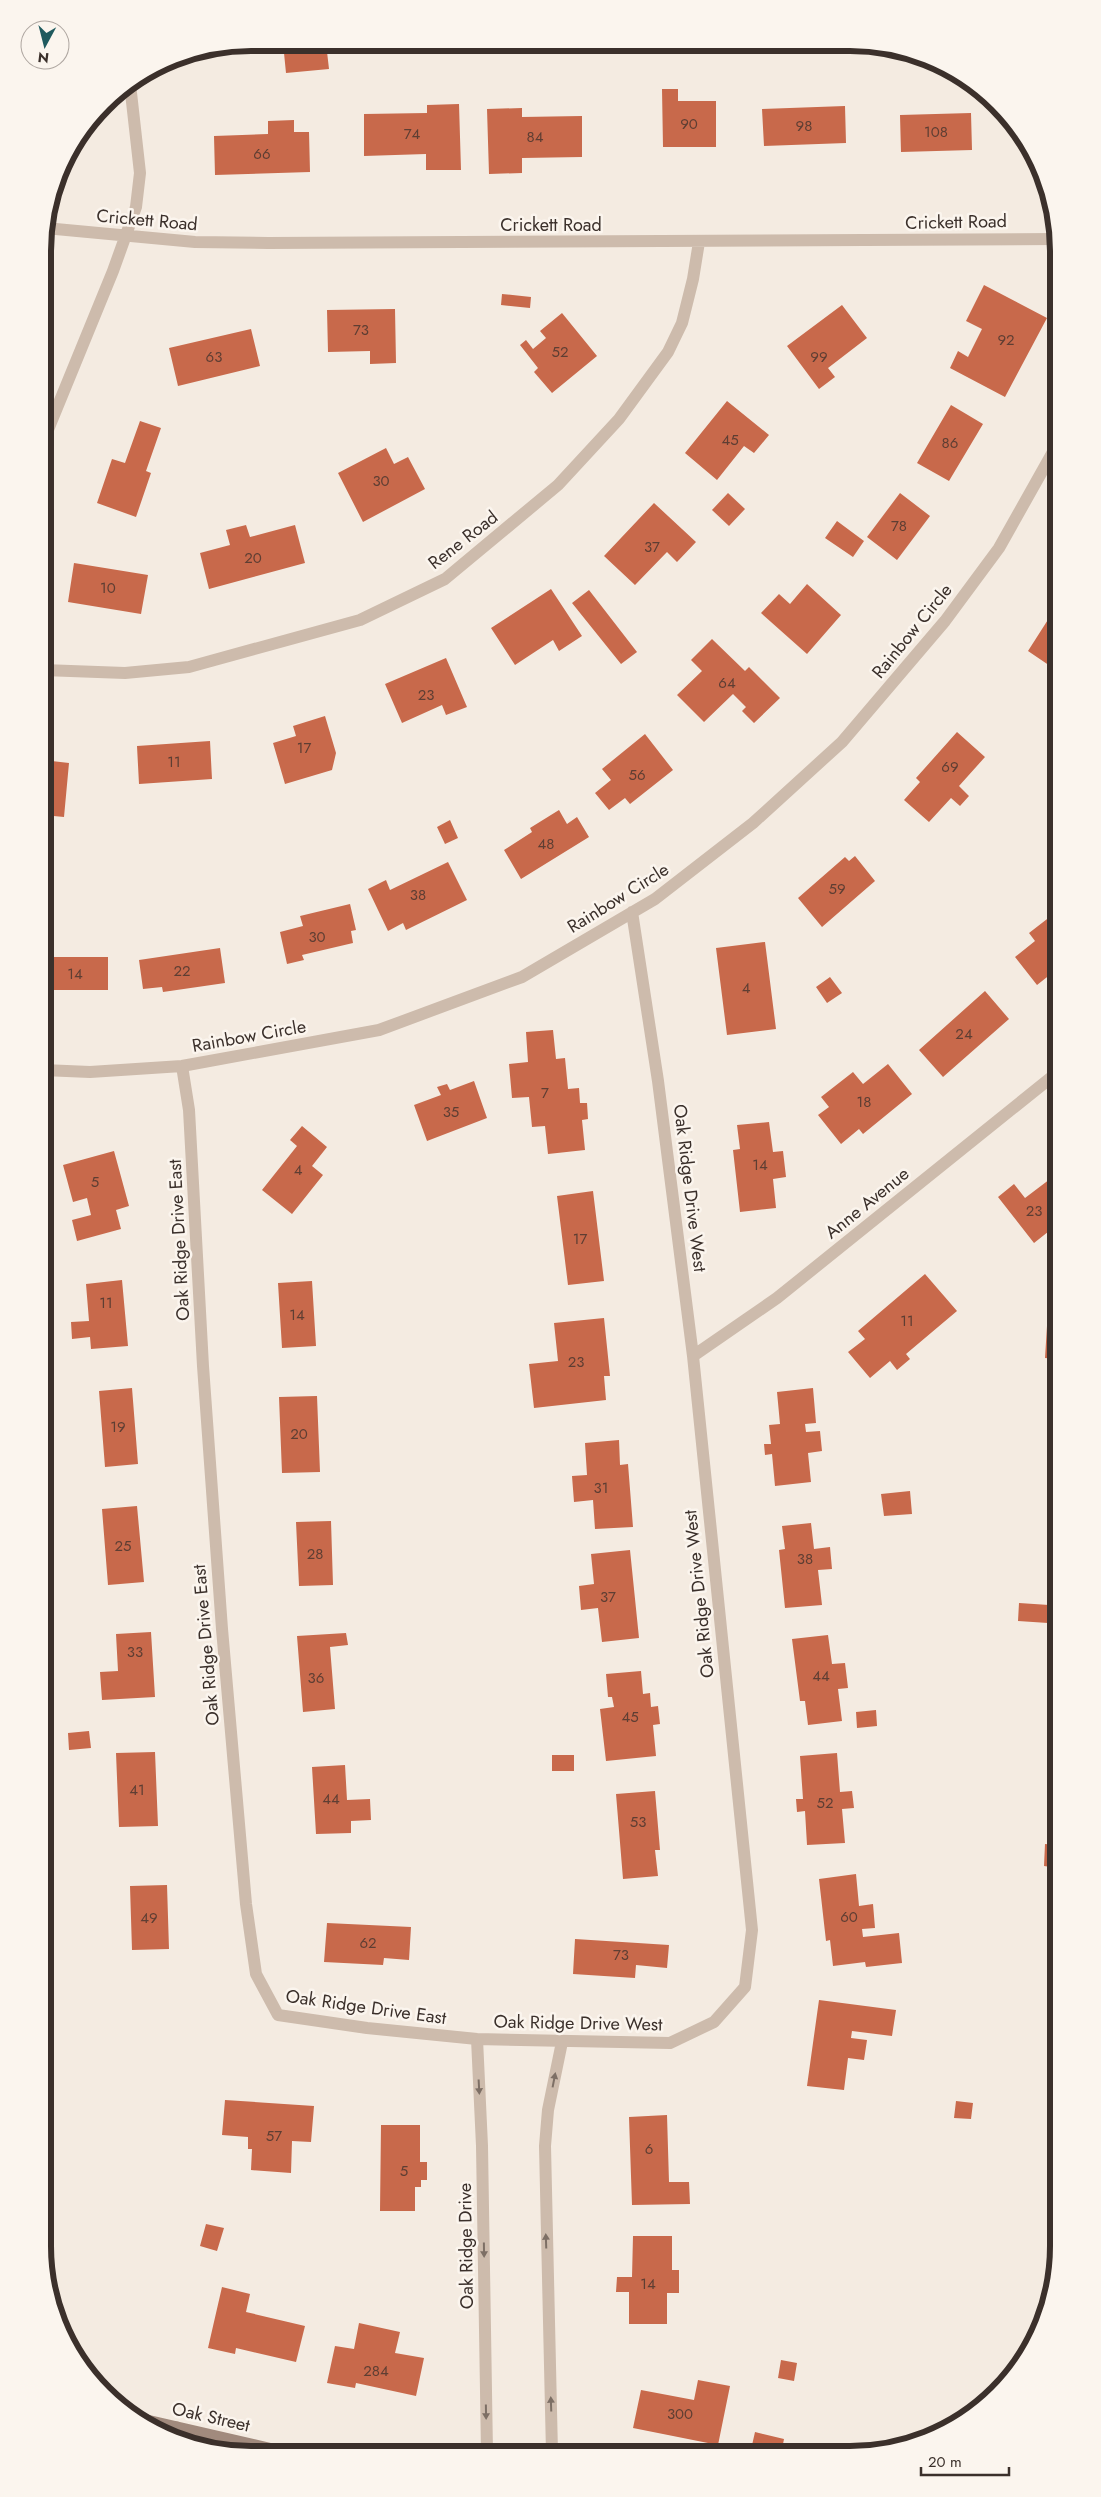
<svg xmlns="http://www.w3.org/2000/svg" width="1101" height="2497" font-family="Jost,sans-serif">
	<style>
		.building { fill: #c8694b }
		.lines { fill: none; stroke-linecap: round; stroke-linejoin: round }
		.street { stroke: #cdbbac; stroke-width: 12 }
		.secondary { stroke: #a18a7d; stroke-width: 12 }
		.oneway { fill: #7d6f65 }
		.labels { text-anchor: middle; stroke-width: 5; stroke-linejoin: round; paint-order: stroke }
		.number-label { font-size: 15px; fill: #5e3e33 }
		.street-label { font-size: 18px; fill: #3b302b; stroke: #fbf5ee }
		.rim { fill: none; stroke: #3b302b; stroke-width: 6 }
	</style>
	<rect width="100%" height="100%" fill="#f4ebe1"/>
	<path class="building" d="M 283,43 L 326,43 L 329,69 L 286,73 Z
		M 496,44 L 514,44 L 514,51 L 496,51 Z
		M 662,89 L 678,89 L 678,101 L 716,101 L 716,147 L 663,147 Z
		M 459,104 L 461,170 L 426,170 L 426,154 L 364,156 L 364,114 L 427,113 L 427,105 Z
		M 845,106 L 846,143 L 764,146 L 762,109 Z
		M 522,108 L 522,117 L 582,116 L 582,157 L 522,158 L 522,173 L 489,174 L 487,109 Z
		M 971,113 L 972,150 L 901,152 L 900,115 Z
		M 294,120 L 294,132 L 309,132 L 310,172 L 215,175 L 214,136 L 268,134 L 268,121 Z
		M 984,285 L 1047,318 L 1005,397 L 950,368 L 958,351 L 968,357 L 982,329 L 966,321 Z
		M 502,294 L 531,297 L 530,308 L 501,305 Z
		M 842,305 L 867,338 L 828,368 L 835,377 L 819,389 L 787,346 Z
		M 395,309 L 396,363 L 370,364 L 370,351 L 328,352 L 327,310 Z
		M 562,313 L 597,356 L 552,393 L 534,372 L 538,368 L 520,345 L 526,340 L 533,349 L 546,338 L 540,331 Z
		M 251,329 L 260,366 L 178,386 L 169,348 Z
		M 727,401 L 769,435 L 754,453 L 744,446 L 717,480 L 685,453 Z
		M 951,405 L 983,424 L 949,481 L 917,463 Z
		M 140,421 L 161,428 L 146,471 L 151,473 L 136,517 L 97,503 L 112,459 L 125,463 Z
		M 386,448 L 394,464 L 408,457 L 425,489 L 363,522 L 338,473 Z
		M 728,493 L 745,509 L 729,526 L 712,510 Z
		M 900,493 L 930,516 L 897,560 L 867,537 Z
		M 654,503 L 696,542 L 677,562 L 667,552 L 635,585 L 604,556 Z
		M 837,521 L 864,541 L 853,557 L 825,538 Z
		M 246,525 L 250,537 L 295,525 L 305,563 L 209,589 L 200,553 L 230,545 L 226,530 Z
		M 74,563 L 148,575 L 141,614 L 68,602 Z
		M 807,584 L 841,615 L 807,654 L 761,613 L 779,594 L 790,604 Z
		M 551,589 L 582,636 L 559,651 L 553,640 L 515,665 L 491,628 Z
		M 589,590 L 637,652 L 621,664 L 572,603 Z
		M 1058,604 L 1058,667 L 1056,670 L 1028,651 Z
		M 712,639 L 745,671 L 749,667 L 780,698 L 754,723 L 742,711 L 746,707 L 733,694 L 704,722 L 677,695 L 702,671 L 691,660 Z
		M 446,658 L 467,707 L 446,715 L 442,705 L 402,723 L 385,684 Z
		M 325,716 L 336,753 L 332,770 L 285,784 L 273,743 L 296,736 L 293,726 Z
		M 957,732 L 985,757 L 959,786 L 969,796 L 960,806 L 951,798 L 929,822 L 904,800 L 920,782 L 916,778 Z
		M 645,734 L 673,770 L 630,804 L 625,798 L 609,810 L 595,793 L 611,780 L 602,769 Z
		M 210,741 L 212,779 L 139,784 L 137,746 Z
		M 43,760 L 69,763 L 64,817 L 43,815 Z
		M 559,810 L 567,824 L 577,817 L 589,837 L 521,879 L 504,850 L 532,832 L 530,828 Z
		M 450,820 L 458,838 L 445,844 L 437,827 Z
		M 855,856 L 875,881 L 822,927 L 798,898 L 845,857 L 849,861 Z
		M 448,862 L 467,900 L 406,930 L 403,923 L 388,931 L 368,889 L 386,880 L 390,890 Z
		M 350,904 L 356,930 L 351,931 L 353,943 L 302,955 L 304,960 L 287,964 L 280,932 L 303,926 L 300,916 Z
		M 1051,916 L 1058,926 L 1058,972 L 1056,970 L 1037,985 L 1015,957 L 1035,941 L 1029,933 Z
		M 765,942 L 776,1029 L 727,1035 L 716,948 Z
		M 220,948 L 225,983 L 163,992 L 162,987 L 143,989 L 139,960 Z
		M 43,957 L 108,957 L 108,990 L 43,990 Z
		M 830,977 L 842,993 L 827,1003 L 816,987 Z
		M 985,991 L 1009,1019 L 943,1077 L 919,1050 Z
		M 553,1030 L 556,1059 L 565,1058 L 568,1089 L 579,1088 L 580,1103 L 587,1103 L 588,1119 L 582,1120 L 585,1150 L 548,1154 L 545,1126 L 532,1127 L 529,1097 L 512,1098 L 509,1064 L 528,1062 L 526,1032 Z
		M 888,1064 L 912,1094 L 863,1134 L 859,1129 L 841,1144 L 818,1115 L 829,1107 L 821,1097 L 853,1072 L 863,1084 Z
		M 474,1081 L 487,1118 L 427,1141 L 414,1105 L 441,1095 L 437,1087 L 447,1084 L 450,1090 Z
		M 769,1122 L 773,1152 L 783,1151 L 786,1177 L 773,1179 L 776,1208 L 740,1212 L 733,1150 L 740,1149 L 737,1125 Z
		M 302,1126 L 327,1147 L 312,1166 L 323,1175 L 292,1214 L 262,1190 L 297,1146 L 290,1140 Z
		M 114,1151 L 129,1206 L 116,1210 L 121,1229 L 77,1241 L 72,1220 L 91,1215 L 87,1198 L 73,1202 L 63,1165 Z
		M 1058,1173 L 1058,1224 L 1034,1243 L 998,1197 L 1014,1184 L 1025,1198 Z
		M 593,1191 L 604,1281 L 568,1285 L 557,1196 Z
		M 925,1274 L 957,1311 L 906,1354 L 910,1359 L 897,1370 L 890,1361 L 870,1378 L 848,1352 L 865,1339 L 858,1331 Z
		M 122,1280 L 128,1346 L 91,1349 L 90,1337 L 72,1339 L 71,1322 L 89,1321 L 86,1284 Z
		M 312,1281 L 316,1346 L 282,1348 L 278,1283 Z
		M 604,1318 L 610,1376 L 604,1376 L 606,1400 L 534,1408 L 529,1364 L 558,1361 L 554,1323 Z
		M 1047,1326 L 1058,1327 L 1058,1383 L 1054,1383 L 1056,1359 L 1045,1358 Z
		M 132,1388 L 138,1464 L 105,1467 L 99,1391 Z
		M 813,1388 L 816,1423 L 805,1424 L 806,1432 L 820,1431 L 822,1451 L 808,1453 L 811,1482 L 775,1486 L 772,1454 L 765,1455 L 764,1444 L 771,1444 L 769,1425 L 780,1424 L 777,1392 Z
		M 317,1396 L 320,1472 L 282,1473 L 279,1397 Z
		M 619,1440 L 620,1465 L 628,1464 L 633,1527 L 595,1529 L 593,1500 L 574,1502 L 572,1476 L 587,1475 L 585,1443 Z
		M 1054,1452 L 1058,1452 L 1058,1483 L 1053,1483 Z
		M 910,1491 L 912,1514 L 884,1516 L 881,1494 Z
		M 137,1506 L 144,1582 L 108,1585 L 102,1509 Z
		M 331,1521 L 333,1585 L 299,1586 L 296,1522 Z
		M 811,1523 L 814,1549 L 830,1547 L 832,1569 L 818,1570 L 822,1605 L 785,1608 L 779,1550 L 785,1549 L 782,1526 Z
		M 630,1550 L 639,1638 L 602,1642 L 598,1608 L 581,1610 L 579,1586 L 594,1584 L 591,1554 Z
		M 1019,1603 L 1049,1605 L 1048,1623 L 1018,1621 Z
		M 151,1632 L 155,1697 L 102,1700 L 100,1672 L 118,1671 L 116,1634 Z
		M 346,1633 L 348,1645 L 330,1647 L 335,1709 L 303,1712 L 297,1636 Z
		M 1052,1633 L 1058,1633 L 1058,1696 L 1052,1696 Z
		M 828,1635 L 832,1664 L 845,1663 L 848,1688 L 838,1689 L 842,1721 L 808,1725 L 805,1701 L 800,1701 L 792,1639 Z
		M 641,1671 L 643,1694 L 650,1693 L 651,1707 L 658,1706 L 660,1724 L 653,1725 L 656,1756 L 606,1761 L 600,1709 L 614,1707 L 612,1697 L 608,1697 L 606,1674 Z
		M 876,1710 L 877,1726 L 857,1728 L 856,1712 Z
		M 89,1731 L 91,1748 L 69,1750 L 68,1733 Z
		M 1049,1748 L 1058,1749 L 1058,1813 L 1049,1812 L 1055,1769 L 1047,1768 Z
		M 155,1752 L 158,1826 L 119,1827 L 116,1753 Z
		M 837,1753 L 840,1792 L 852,1791 L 854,1808 L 842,1809 L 845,1843 L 807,1845 L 805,1811 L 797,1812 L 796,1799 L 803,1799 L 800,1756 Z
		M 552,1755 L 574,1755 L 574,1771 L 552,1771 Z
		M 345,1765 L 347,1800 L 370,1799 L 371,1820 L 351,1821 L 351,1833 L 316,1834 L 312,1767 Z
		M 655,1791 L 660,1850 L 655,1850 L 658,1876 L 623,1879 L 616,1794 Z
		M 1045,1844 L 1058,1845 L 1058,1911 L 1049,1910 L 1051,1867 L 1044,1866 Z
		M 856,1874 L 859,1906 L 873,1904 L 875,1928 L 862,1929 L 863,1937 L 899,1933 L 902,1963 L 866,1967 L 865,1962 L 833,1966 L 830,1940 L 826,1941 L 819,1879 Z
		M 167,1885 L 169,1949 L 132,1950 L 130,1886 Z
		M 327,1923 L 411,1927 L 409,1960 L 384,1958 L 383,1965 L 324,1962 Z
		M 575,1939 L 669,1945 L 667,1968 L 636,1965 L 635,1978 L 573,1974 Z
		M 819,2000 L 896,2010 L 892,2036 L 852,2031 L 851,2038 L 867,2040 L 864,2060 L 848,2058 L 844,2090 L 807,2086 Z
		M 1053,2008 L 1058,2009 L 1058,2097 L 1056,2097 L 1056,2075 L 1050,2074 Z
		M 225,2100 L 314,2106 L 311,2142 L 292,2141 L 291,2173 L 251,2170 L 252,2149 L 248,2149 L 248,2137 L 222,2135 Z
		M 956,2101 L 973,2103 L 971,2119 L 954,2118 Z
		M 667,2115 L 669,2182 L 689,2182 L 690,2204 L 632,2205 L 629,2117 Z
		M 381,2125 L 420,2125 L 420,2162 L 427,2162 L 427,2180 L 421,2180 L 421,2187 L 415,2187 L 415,2211 L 380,2211 Z
		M 206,2224 L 224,2228 L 217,2251 L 200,2246 Z
		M 633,2236 L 672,2236 L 672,2270 L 679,2270 L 679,2293 L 667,2293 L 667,2324 L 629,2324 L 629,2292 L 616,2292 L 617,2277 L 632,2277 Z
		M 1051,2274 L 1055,2274 L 1051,2294 L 1050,2294 Z
		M 222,2287 L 250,2294 L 246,2312 L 305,2326 L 296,2362 L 236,2348 L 235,2354 L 208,2348 Z
		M 359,2323 L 400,2332 L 395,2353 L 424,2358 L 416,2396 L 356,2383 L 355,2388 L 327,2383 L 335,2346 L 354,2349 Z
		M 781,2360 L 797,2363 L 794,2381 L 778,2378 Z
		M 698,2380 L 730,2386 L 718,2445 L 633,2428 L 641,2390 L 694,2400 Z
		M 755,2432 L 784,2439 L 783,2444 L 822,2454 L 750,2454 Z"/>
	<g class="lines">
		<path class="street" d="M 45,228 L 195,242 L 268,243 L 1057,239
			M 43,442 L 113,271 L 136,207 L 140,173 L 130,84
			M 43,670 L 125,673 L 189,667 L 360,620 L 445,579 L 558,485 L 619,419 L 668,352 L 682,323 L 693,279 L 699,242
			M 182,1066 L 189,1110 L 203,1366 L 222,1629 L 246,1904 L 256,1974 L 278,2015 L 367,2028 L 477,2039 L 670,2043 L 714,2022 L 745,1987 L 752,1930 L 693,1356 L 658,1081 L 632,912
			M 43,1070 L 90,1072 L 182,1066 L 379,1030 L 522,977 L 655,899 L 753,823 L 842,742 L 945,621 L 999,548 L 1058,443
			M 693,1356 L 777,1298 L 1058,1072
			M 477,2039 L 482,2146 L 487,2452
			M 173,2438 L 176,2427
			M 552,2453 L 545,2146 L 548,2110 L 562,2042"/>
		<path class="secondary" d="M 136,2418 L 279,2451"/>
	</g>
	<defs><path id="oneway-solid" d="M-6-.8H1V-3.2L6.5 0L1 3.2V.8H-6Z" transform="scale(1.25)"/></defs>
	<g class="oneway">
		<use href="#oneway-solid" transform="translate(554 2080) rotate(-79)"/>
		<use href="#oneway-solid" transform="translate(479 2087) rotate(87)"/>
		<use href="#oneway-solid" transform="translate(546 2241) rotate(-92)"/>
		<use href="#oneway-solid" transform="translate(484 2250) rotate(89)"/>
		<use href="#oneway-solid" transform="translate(551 2404) rotate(-92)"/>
		<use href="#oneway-solid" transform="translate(486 2412) rotate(89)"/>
	</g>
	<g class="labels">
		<g class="number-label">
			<text x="689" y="129">90</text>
			<text x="804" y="131">98</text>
			<text x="936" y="137">108</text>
			<text x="412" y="139">74</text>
			<text x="535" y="142">84</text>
			<text x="262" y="159">66</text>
			<text x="361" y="335">73</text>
			<text x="1006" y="345">92</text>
			<text x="560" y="357">52</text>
			<text x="214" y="362">63</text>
			<text x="819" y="362">99</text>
			<text x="730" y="445">45</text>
			<text x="950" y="448">86</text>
			<text x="381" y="486">30</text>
			<text x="899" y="531">78</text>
			<text x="652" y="552">37</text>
			<text x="253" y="563">20</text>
			<text x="108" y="593">10</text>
			<text x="727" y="688">64</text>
			<text x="426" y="700">23</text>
			<text x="304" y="753">17</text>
			<text x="174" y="767">11</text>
			<text x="950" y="772">69</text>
			<text x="637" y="780">56</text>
			<text x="546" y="849">48</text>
			<text x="837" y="894">59</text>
			<text x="418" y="900">38</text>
			<text x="317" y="942">30</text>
			<text x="182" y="976">22</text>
			<text x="75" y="979">14</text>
			<text x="746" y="993">4</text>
			<text x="964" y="1039">24</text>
			<text x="545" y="1098">7</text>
			<text x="864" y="1107">18</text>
			<text x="451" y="1117">35</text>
			<text x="760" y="1170">14</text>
			<text x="298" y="1175">4</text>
			<text x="95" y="1187">5</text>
			<text x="1034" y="1216">23</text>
			<text x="580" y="1244">17</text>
			<text x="106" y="1308">11</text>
			<text x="297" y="1320">14</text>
			<text x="907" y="1326">11</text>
			<text x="576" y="1367">23</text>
			<text x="118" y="1432">19</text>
			<text x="299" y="1439">20</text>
			<text x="601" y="1493">31</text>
			<text x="123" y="1551">25</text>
			<text x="315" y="1559">28</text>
			<text x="805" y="1564">38</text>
			<text x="608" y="1602">37</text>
			<text x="135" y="1657">33</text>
			<text x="821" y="1681">44</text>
			<text x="316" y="1683">36</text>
			<text x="630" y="1722">45</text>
			<text x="137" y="1795">41</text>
			<text x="331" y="1804">44</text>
			<text x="825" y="1808">52</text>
			<text x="638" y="1827">53</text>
			<text x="849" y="1922">60</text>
			<text x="149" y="1923">49</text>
			<text x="368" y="1948">62</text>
			<text x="621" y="1960">73</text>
			<text x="274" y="2141">57</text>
			<text x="649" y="2154">6</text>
			<text x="404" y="2176">5</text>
			<text x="648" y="2289">14</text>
			<text x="376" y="2376">284</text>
			<text x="680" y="2419">300</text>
		</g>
		<g class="street-label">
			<text transform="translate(147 220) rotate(5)" y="6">Crickett Road</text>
			<text transform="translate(956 222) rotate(-1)" y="6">Crickett Road</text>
			<text x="551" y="231">Crickett Road</text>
			<text transform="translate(463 540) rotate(-38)" y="6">Rene Road</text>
			<text transform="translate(912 631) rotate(-51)" y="6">Rainbow Circle</text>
			<text transform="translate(618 898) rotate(-32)" y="6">Rainbow Circle</text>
			<text transform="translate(249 1036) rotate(-10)" y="6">Rainbow Circle</text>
			<text transform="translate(690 1188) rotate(83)" y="6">Oak Ridge Drive West</text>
			<text transform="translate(867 1203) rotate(-39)" y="6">Anne Avenue</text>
			<text transform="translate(179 1240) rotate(-93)" y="6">Oak Ridge Drive East</text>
			<text transform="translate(699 1594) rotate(-96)" y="6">Oak Ridge Drive West</text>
			<text transform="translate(206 1645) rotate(-95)" y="6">Oak Ridge Drive East</text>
			<text transform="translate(366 2007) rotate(8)" y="6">Oak Ridge Drive East</text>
			<text transform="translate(578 2023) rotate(1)" y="6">Oak Ridge Drive West</text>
			<text transform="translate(466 2246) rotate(-91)" y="6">Oak Ridge Drive</text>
			<text transform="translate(211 2417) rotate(13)" y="6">Oak Street</text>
		</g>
	</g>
	<path d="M0 0H1101V2497H0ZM251 51H850A200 200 0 0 1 1050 251V2246A200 200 0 0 1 850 2446H251A200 200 0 0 1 51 2246V251A200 200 0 0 1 251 51Z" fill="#fbf5ee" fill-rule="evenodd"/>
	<path class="rim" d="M251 51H850A200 200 0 0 1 1050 251V2246A200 200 0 0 1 850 2446H251A200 200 0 0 1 51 2246V251A200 200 0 0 1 251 51Z"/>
	<g transform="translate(45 45) rotate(187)"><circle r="24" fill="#fbf5ee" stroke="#aea6a0"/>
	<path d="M0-4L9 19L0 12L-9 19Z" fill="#1f5a5e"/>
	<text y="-8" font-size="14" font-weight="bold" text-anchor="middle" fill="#3b302b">N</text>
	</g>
	<path d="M921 2467v8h88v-8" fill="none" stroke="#3b302b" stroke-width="2.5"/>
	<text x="928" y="2467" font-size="15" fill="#3b302b" stroke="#fbf5ee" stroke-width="4" paint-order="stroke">20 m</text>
</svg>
